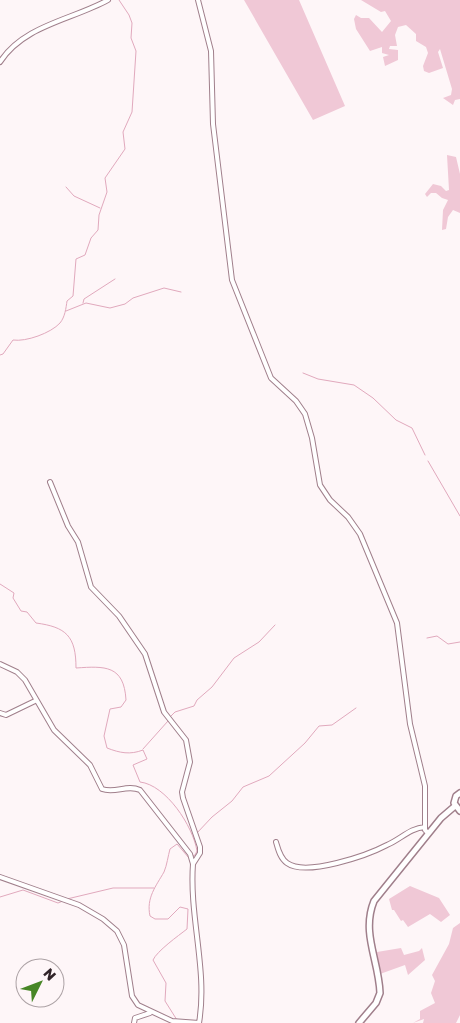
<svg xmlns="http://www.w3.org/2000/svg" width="460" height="1023" font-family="'Golos Text',sans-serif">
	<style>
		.green { fill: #f0c8d6 }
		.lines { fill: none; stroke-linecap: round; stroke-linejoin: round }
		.stream { stroke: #e1a9bd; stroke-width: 1 }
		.minor-casing { stroke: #a07f8b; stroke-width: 6 }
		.secondary-casing { stroke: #a07f8b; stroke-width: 8 }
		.minor { stroke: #fff; stroke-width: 4 }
		.secondary { stroke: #fff; stroke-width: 5 }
	</style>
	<rect width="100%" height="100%" fill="#fef6f8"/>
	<path class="green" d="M 244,0 L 299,0 L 345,106 L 313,120 Z
		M 361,0 L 460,0 L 460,99 L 455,100 L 453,105 L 443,98 L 451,95 L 452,89 L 440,49 L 438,52 L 443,68 L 429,73 L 424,71 L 423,66 L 428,53 L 426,47 L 416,41 L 416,34 L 406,25 L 398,27 L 395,35 L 397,46 L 390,46 L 389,49 L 398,50 L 398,60 L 385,66 L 383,57 L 389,55 L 382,53 L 382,47 L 370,51 L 356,29 L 354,19 L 356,15 L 361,18 L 369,18 L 382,32 L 391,21 L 385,11 L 381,12 Z
		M 447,155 L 456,157 L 460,174 L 460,213 L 453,210 L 448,217 L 446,229 L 442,230 L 443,210 L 448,200 L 442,198 L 436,193 L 431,193 L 427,197 L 425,194 L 433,184 L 441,186 L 446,191 L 449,190 Z
		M 410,886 L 439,898 L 450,915 L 441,922 L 430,914 L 408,927 L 403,920 L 401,921 L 394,910 L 392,910 L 389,899 Z
		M 460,923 L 460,1015 L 456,1023 L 423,1023 L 424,1019 L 413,1023 L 420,1019 L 420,1011 L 435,1003 L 431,993 L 435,981 L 432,975 L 449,944 L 453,928 Z
		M 372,936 L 377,952 L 401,948 L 404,955 L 419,951 L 422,948 L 425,960 L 408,975 L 405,965 L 380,974 L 381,989 Z"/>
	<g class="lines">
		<path class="stream" d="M 66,187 L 74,196 L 100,208
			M 83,303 L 84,299 L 115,279
			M 66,311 L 86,303 L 110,308 L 125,304 L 133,298 L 164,288 L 181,292
			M 0,355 L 3,354 L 13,340 C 26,342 51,333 60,323 C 65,317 66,308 67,301 L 73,296 L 76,259 L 85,255 L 91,238 L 98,230 L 99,215 L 107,192 L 105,178 L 125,149 L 123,132 L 132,112 L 136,51 L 131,38 L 132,23 L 129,15 L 119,0
			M 303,373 L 318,379 L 354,385 L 373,398 L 396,420 L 412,428 L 425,455
			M 428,461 L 460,516
			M 0,584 L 14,593 L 13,598 L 21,611 L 27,612 L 36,623 C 66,627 76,636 76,668 C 105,666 124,665 126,700 L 121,707 L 110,709 L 104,736 L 107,748 C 120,753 130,755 143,750 L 147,759 L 133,765 L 140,782 C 166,785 193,826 197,851 L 195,855 L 189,858 L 177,844 L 170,849 C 168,856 167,865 164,872 C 156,886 146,898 150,916 L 155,919 L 168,919 L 180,907 L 188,909 L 187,929 C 178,936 157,951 153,960 L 166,983 L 165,1001 L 177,1020
			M 427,638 L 437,636 L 448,644 L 460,642
			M 170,717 L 175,712 L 194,706 L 197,700 L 212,687 L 234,658 L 259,642 L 275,625
			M 143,749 L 168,721
			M 197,833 L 212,817 L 232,801 L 243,787 L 269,776 L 305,743 L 319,726 L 332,725 L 356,708
			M 0,897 L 23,890 L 58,903 L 63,901
			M 67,899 L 113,888 L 154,888"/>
		<g class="minor-casing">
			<path id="minor" d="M 198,0 L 211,51 L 213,124 L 232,280 L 271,378 L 296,401 L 305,414 L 312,438 L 320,485 L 330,500 L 348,517 L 360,534 L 397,623 L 410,724 L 425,786 L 425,830 L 428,833
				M 0,62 C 24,25 72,20 108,0
				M 50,482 L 68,526 L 78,542 L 91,587 L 119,616 L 145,654 L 164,712 L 186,740 L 190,762 L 182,792 L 183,798 L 200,847 L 200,853 L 193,864
				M 0,664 L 17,672 L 25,680 L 54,730 L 90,765 L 102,789 C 115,794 127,784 140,790 L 190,854 L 193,864 C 189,917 208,971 199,1023
				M 0,713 L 6,715 L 35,701
				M 276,842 C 278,849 280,858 287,863 C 306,877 368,855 387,845 C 401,839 410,828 425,827
				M 0,877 L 79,905 L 103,919 L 117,931 L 124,945 L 132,996 L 138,1005 L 172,1021 L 199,1023
				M 134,1023 L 135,1018 L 150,1013"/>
		</g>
		<g class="secondary-casing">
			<path id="secondary" d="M 460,793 L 456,796 L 454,803 L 460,811
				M 359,1023 L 376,1003 L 380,993 C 379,961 361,933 374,901 L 441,818 L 455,806"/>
		</g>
		<use href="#minor" class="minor"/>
		<use href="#secondary" class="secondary"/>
	</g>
	<g transform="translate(40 983) rotate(48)"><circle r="24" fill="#fef6f8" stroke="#aca2a5"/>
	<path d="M0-4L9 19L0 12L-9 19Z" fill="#478626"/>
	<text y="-8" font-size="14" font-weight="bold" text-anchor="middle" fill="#312429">N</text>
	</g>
</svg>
